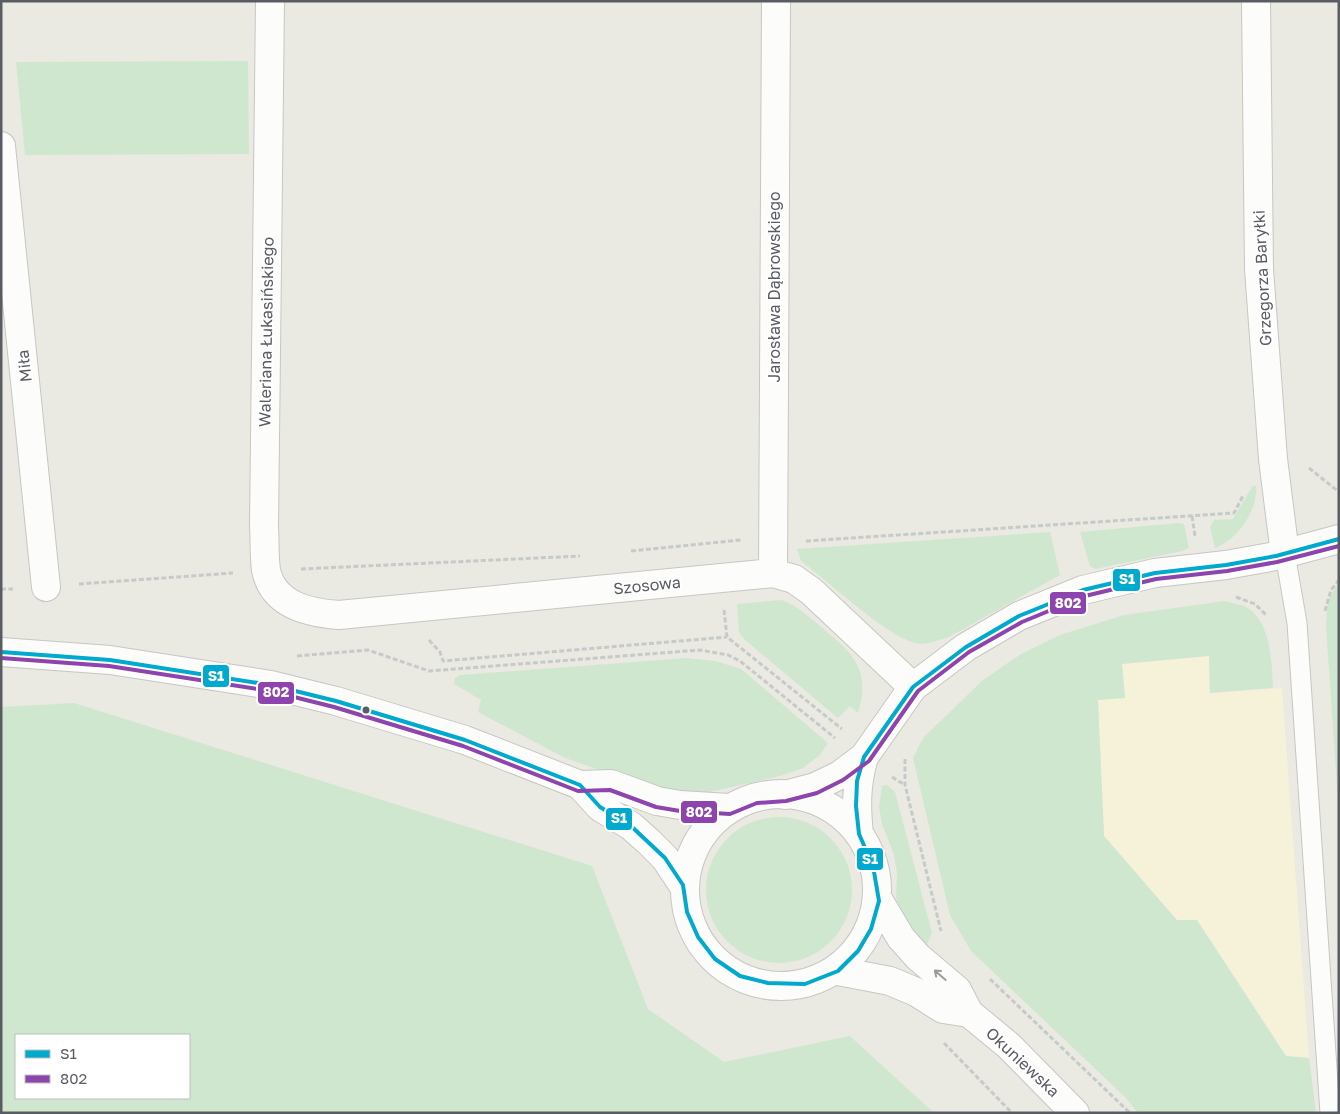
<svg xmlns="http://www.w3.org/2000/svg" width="1340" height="1114" font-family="'Golos Text',sans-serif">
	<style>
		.commercial { fill: #f6f2d9 }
		.green { fill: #d0e7cf; fill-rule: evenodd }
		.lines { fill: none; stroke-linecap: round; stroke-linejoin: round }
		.lane-casing { stroke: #c6c7c5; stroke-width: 21 }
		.street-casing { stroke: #c6c7c5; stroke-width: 30 }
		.secondary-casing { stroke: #c6c6c5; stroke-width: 30 }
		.path { stroke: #c6cbc9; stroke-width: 3; stroke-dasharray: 5 2.5; stroke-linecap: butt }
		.lane { stroke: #fcfcfb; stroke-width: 19 }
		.street { stroke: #fcfcfb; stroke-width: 28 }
		.secondary { stroke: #fcfcfb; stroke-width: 28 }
		.bus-1-casing { stroke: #fff; stroke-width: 8 }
		.bus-2-casing { stroke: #fff; stroke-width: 8 }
		.bus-1 { stroke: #00a9ce; stroke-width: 4 }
		.bus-2 { stroke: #8e44ad; stroke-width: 4 }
		.oneway { stroke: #9a9c9f }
		.bus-dot { fill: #595c62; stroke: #fff; stroke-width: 2 }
		.labels { text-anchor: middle; stroke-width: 4; stroke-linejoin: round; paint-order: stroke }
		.street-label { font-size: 16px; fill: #595c62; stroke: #fff }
		.line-badge { stroke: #fff; stroke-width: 2 }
		.badge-label { font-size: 14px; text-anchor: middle; font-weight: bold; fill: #fff }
	</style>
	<rect width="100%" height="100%" fill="#eae9e2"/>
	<path class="commercial" d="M 1209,656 L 1210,693 L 1282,688 L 1309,1058 L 1286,1056 L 1197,920 L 1177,920 L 1104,836 L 1098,700 L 1125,698 L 1122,664 Z"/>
	<path class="green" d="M 248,61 L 249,154 L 25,155 L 16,62 Z
		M 1256,485 C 1258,511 1238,539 1215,548 L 1210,527 L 1214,520 L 1233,519 L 1252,487 Z
		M 1179,523 L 1184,524 L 1189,548 L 1182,551 L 1095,569 L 1090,566 L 1080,532 Z
		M 1050,532 L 1060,575 L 949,637 C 938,640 925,646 915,643 C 885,635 828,581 801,561 L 797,549 Z
		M 1339,582 L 1339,816 L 1326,626 L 1328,600 Z
		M 782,600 C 797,606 808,616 820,626 C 851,652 872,668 858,713 L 850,706 L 838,718 L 745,640 L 739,632 L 737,604 Z
		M 1225,601 C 1231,603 1238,604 1244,606 C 1271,618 1272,664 1273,688 L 1210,693 L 1209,656 L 1122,664 L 1125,698 L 1098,700 L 1104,836 L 1177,920 L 1197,920 L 1286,1056 L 1309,1058 L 1316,1113 L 1138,1113 L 1126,1098 L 971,951 L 950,915 L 913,758 L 923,738 L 983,680 L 1021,654 L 1060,635 L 1124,615 Z
		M 687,658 L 715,661 L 741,669 L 828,743 L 820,755 L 803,768 L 780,776 L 692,796 L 656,790 L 565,758 L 478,712 L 481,700 L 454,684 L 455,678 L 460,675 Z
		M 74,703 L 592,866 L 648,1009 L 724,1062 L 850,1036 L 934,1113 L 1,1113 L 1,707 ZM 189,1035 L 189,1098 L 16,1098 L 16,1035 Z
		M 887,785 L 895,792 L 932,933 L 926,947 L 908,928 L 896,898 L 897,873 L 894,855 L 882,824 L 879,807 L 882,786 Z
		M706 890a73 73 0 1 1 146 0a73 73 0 1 1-146 0Z"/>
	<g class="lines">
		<g class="lane-casing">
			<path id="lane" d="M 1285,554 L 1297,623 L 1330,1113"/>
		</g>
		<g class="street-casing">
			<path id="street" d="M 270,1 L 264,527 C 265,541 264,556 266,570 C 273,605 308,613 339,615 L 773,573 L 794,579 L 811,591 L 913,687
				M 1256,1 L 1259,269 L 1273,459 L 1285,554
				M 1,146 L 46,587
				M 773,573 L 776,1"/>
		</g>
		<g class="secondary-casing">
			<path id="secondary" d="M 1,652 L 110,660 L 271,685 L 336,701 L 465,740 L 580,785 L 611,784 L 657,801 L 680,805 L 729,808
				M 580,785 L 600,807 L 631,826 L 649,842 L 665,858 L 683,885
				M685 890a96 96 0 1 1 192 0a96 96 0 1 1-192 0Z
				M 785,795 L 815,787 L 840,775 L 864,757 L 913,687 L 966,647 L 1019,616 L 1083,590 L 1155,573 L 1226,565 L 1276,556 L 1339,539
				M 859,834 C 856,806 856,784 864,757
				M 879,901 L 901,938 L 918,957 L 957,990 L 969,1013 L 1009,1046 L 1075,1113
				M 838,971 L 890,981 L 916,992 L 943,1009 L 969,1013"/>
		</g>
		<path class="path" d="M 1309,468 L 1339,492
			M 1192,516 L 1195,536
			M 806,541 L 1234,513 L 1243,496
			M 631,551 L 741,540
			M 301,569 L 580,556
			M 79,584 L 233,573
			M 1,589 L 13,589
			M 1236,597 L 1255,604 L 1266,615
			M 724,610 L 727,637 L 842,729
			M 1325,611 L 1331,590 L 1339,580
			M 429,640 L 440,652 L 443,661 L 727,637
			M 297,656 L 368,650 L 429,671 L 700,650 L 728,655 L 740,661 L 835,738
			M 905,759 L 905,785 L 941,931
			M 892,777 L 905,785
			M 990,979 L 1130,1113
			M 944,1043 L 1012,1113"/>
		<use href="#lane" class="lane"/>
		<use href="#street" class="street"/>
		<use href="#secondary" class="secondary"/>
		<g class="bus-1-casing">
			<path id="bus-1" d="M 1,652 L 110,660 L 271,685 L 336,701 L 465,740 L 580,785 L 600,807 L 631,826 L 665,858 L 683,885 L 687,912 L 698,937 L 715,959 L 740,976 L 768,983 L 805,984 L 838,971 L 858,951 L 871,929 L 879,901 L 873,866 L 859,834 L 856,806 L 857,781 L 864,757 L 913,687 L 966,647 L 1019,616 L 1083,590 L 1155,573 L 1226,565 L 1276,556 L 1339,539"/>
		</g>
		<g class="bus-2-casing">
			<path id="bus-2" d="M 1,658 L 109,666 L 270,691 L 334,707 L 463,746 L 578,791 L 610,790 L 656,807 L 680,811 L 730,814 L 757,803 L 786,801 L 817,793 L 843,780 L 869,761 L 918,691 L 969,652 L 1022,622 L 1085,596 L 1156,579 L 1227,571 L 1277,562 L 1339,546"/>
		</g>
		<use href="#bus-1" class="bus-1"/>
		<use href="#bus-2" class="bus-2"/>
	</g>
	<defs><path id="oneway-shaft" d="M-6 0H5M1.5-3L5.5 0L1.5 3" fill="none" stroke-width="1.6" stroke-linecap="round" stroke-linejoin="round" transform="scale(1.25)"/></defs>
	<use class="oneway" href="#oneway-shaft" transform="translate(940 975) rotate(-139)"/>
	<circle class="bus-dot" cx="366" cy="710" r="4.5"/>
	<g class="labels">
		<g class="street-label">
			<text transform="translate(1262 278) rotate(-93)" y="6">Grzegorza Baryłki</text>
			<text transform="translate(774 287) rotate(-90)" y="6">Jarosława Dąbrowskiego</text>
			<text transform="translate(266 332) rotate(-89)" y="6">Waleriana Łukasińskiego</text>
			<text transform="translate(24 366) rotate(-96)" y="6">Miła</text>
			<text transform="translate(647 585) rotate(-6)" y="6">Szosowa</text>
			<text transform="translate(1023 1062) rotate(43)" y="6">Okuniewska</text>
		</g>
	</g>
	<g class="line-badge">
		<rect x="1112" y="568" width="29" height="24" rx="5" fill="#00a9ce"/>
		<rect x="1049" y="591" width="38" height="24" rx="5" fill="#8e44ad"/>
		<rect x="202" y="664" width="28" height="24" rx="5" fill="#00a9ce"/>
		<rect x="257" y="681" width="38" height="24" rx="5" fill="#8e44ad"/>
		<rect x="680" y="800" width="38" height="24" rx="5" fill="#8e44ad"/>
		<rect x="605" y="807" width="28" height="24" rx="5" fill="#00a9ce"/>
		<rect x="856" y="847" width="28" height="24" rx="5" fill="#00a9ce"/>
	</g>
	<g class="badge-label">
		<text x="1127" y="584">S1</text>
		<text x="1068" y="608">802</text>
		<text x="216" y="681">S1</text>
		<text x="276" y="697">802</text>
		<text x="699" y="817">802</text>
		<text x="619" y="823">S1</text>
		<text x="870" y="864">S1</text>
	</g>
	<rect width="1340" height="1114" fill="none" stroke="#595c62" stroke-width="5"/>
	<rect x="15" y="1034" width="175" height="65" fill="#ffffff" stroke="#bdbec0"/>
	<rect x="25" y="1050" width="25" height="8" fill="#00a9ce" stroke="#bdbec0"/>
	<text x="60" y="1059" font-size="15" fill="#595c62">S1</text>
	<rect x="25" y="1075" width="25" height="8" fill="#8e44ad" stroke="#bdbec0"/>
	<text x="60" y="1084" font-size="15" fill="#595c62">802</text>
</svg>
